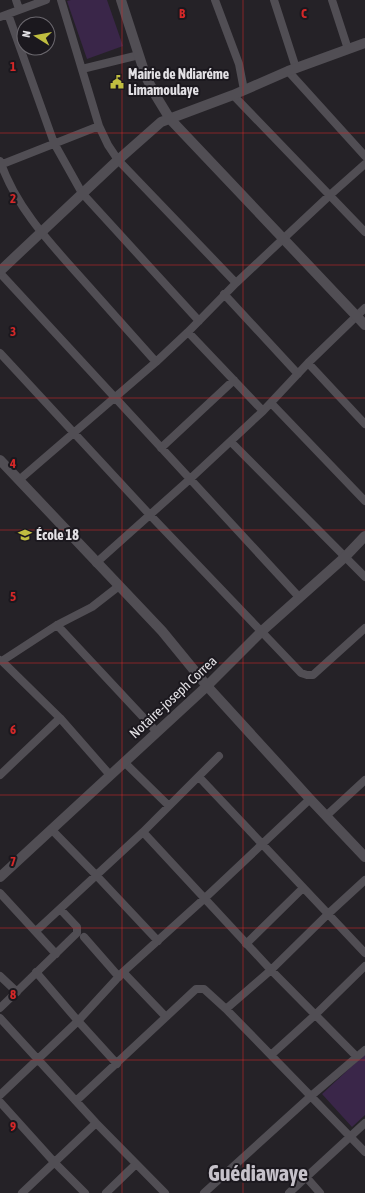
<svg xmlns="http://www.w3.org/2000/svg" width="365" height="1193" font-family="'Asap Condensed',sans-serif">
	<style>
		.green { fill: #3a2649 }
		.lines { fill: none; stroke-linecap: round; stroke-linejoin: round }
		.minor { stroke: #514e54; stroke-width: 8 }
		.tertiary { stroke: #514e54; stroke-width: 10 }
		.grid { fill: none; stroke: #d62828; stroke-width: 1; stroke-opacity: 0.55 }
		.labels { text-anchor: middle; stroke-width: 4; stroke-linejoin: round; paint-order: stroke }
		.poi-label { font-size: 14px; font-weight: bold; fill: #e3e1e5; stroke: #1b181e; text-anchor: start }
		.street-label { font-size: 14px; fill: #e3e1e5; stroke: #1b181e }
		.town-label { font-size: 22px; font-weight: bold; fill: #c6c2ca; stroke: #1b181e }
		.grid-label { font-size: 13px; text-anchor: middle; font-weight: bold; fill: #d62828; stroke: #1b181e; stroke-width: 4; stroke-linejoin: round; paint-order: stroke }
	</style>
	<rect width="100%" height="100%" fill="#252227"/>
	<path class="green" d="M 71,0 L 107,0 L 123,46 L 87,59 L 67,1 Z
		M 365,1054 L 365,1115 L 352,1127 L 322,1094 Z"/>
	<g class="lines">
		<path class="minor" d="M 16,0 L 19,9
			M 61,0 L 99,126 L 108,145 L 118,160 L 236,283
			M 215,0 L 239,64 L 244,90
			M 274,0 L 296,68
			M 332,0 L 348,49
			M 8,14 L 54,143 L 82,193 L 199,321
			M 0,17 L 46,0
			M 82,69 L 139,55
			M 288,71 L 365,156
			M 233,95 L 365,232
			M 0,161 C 17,209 50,243 83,280 C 107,307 132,335 156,362
			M 0,165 L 99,126
			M 0,273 L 299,597
			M 224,294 L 298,374
			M 188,332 L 263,411
			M 0,353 L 150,515 L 301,673 L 307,675 L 313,675 L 365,628
			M 308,363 L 365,424
			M 271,403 L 365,501
			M 231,442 L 365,577
			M 161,448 L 234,380
			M 19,480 L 156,362 L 188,332 L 236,283 L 330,195 L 365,164
			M 96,563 L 190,479 L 263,411 L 308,363 L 365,308
			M 57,625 L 156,731
			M 0,660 L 2,661 L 57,625 L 92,607 L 119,586
			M 2,661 L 60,718 L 110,775
			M 124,762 L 169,806
			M 0,775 L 60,718
			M 199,777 L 365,953
			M 326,816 L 365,780
			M 52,830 L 96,875 L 158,941
			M 143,832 L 271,970 L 357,1057
			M 0,893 L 56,954
			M 36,931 L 143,832 L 219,756
			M 84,937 L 119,977
			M 246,944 L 303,888
			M 36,972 L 78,1021 L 117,1064
			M 123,972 L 166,1017
			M 0,976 L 17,992
			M 0,1008 L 77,933 L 77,927 L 60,909
			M 226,1009 L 271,970 L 328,914 L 365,880
			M 0,1018 L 96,1123 L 165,1193
			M 271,1055 L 315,1015 L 365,966
			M 0,1095 L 78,1021 L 123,972 L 205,898 L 310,799
			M 76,1101 L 196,989 L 204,989 L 226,1009 L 365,1152
			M 0,1102 L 55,1163 L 85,1193
			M 306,1177 L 320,1193
			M 22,1193 L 96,1123
			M 106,1193 L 136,1164
			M 204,1193 L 311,1096 L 365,1050
			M 289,1193 L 365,1123"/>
		<path class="tertiary" d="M 121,0 L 146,77 L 156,96 L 170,119 L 365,325
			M 0,271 L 118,160 L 161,122 L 233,95 L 288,71 L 365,43
			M 0,460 L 162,631 L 207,686 L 310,799 L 365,857
			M 0,877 L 207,686 L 262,631 L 345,557 L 365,536"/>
	</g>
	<path class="grid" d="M 122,0 L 122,1193M 243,0 L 243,1193M 0,133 L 365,133M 0,265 L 365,265M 0,398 L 365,398M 0,530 L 365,530M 0,663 L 365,663M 0,795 L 365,795M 0,928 L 365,928M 0,1060 L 365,1060"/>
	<defs>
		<g id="civic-bare" transform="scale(1.08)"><path d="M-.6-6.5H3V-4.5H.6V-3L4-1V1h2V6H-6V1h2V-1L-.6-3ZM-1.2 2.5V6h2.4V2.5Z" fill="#c0be40" stroke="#1b181e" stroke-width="2.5" paint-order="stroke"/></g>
		<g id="school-bare" transform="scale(1.08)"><path d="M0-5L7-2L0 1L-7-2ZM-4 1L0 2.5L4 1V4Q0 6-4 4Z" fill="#c0be40" stroke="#1b181e" stroke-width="2.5" paint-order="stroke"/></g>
	</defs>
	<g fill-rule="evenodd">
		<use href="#civic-bare" x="117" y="82"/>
		<use href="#school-bare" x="25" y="535"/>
	</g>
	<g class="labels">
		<g class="poi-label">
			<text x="128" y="79">Mairie de Ndiaréme<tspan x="128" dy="16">Limamoulaye</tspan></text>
			<text x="36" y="540">École 18</text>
		</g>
		<g class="street-label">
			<text transform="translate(173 697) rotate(-43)" y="5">Notaire-joseph Correa</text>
		</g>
		<g class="town-label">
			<text x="258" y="1181">Guédiawaye</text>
		</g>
	</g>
	<g class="grid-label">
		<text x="182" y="18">B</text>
		<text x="304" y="18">C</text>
		<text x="13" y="71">1</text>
		<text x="13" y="203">2</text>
		<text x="13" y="336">3</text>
		<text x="13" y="468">4</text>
		<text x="13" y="601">5</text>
		<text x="13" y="734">6</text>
		<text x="13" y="866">7</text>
		<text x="13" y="999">8</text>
		<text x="13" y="1131">9</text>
	</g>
	<g transform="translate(36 36) rotate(281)"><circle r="19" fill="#1b181e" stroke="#6b686e"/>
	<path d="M0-3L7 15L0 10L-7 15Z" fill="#c0be40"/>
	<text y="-6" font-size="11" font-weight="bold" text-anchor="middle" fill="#e3e1e5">N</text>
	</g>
</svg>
